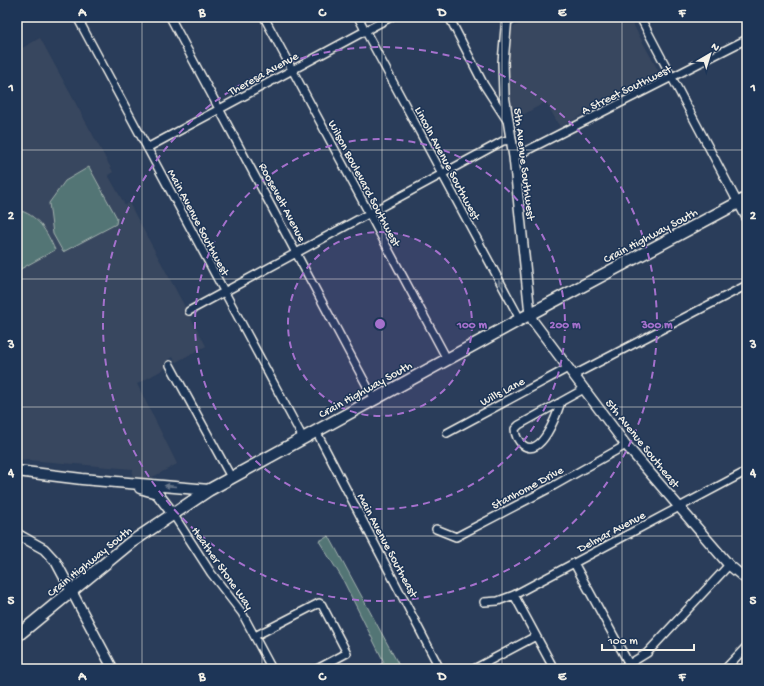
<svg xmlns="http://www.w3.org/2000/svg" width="764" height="686" font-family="'Gochi Hand',sans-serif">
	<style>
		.built { fill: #39475e }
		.green { fill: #527475; stroke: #a3b2ae }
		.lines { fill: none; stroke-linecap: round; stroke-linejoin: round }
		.minor-casing { stroke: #f4f1e8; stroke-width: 10 }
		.tertiary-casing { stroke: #f4f1e8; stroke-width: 12 }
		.secondary-casing { stroke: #f4f1e8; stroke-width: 13 }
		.primary-casing { stroke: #f4f1e8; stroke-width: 14 }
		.minor { stroke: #1d3557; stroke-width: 7 }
		.tertiary { stroke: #1d3557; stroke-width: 9 }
		.secondary { stroke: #1d3557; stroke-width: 10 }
		.primary { stroke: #1d3557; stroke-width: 11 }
		.oneway { fill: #68778a }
		.grid { fill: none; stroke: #f4f1e8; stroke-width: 1; stroke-opacity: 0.55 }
		.ring { fill: none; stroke: #a571cd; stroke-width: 2; stroke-dasharray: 7 5 }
		.labels { text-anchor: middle; stroke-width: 3; stroke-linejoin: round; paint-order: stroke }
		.street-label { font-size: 12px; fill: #f4f1e8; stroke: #1d3557 }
		.centre { fill: #a571cd; stroke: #1d3557; stroke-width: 2 }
		.ring-label { font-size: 12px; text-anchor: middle; font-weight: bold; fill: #a571cd; stroke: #1d3557; stroke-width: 3; stroke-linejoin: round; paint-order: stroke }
		.neatline { fill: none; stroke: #f4f1e8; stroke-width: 1.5 }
		.grid-label { font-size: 13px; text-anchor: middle; font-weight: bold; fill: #f4f1e8 }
	</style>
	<rect width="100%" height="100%" fill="#2a3d5a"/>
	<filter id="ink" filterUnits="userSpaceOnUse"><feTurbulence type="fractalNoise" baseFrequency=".025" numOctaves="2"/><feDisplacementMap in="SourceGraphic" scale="8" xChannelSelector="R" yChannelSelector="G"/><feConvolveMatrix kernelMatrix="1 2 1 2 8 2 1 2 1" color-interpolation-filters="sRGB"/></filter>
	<g filter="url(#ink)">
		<path class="built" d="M 533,17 L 629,17 L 660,74 L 560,127 L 546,102 L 513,120 L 507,70 L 510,29 Z
			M 40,38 L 113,172 L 108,175 L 125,205 L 129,203 L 206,346 L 176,362 L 173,357 L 164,363 L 166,368 L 137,384 L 177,464 L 149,479 L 132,477 L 133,469 L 17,459 L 17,51 Z"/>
		<path class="green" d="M 89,167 L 117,218 L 116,224 L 63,252 L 53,234 L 49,203 L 65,181 Z
			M 17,210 C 38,214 47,232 55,250 L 17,271 Z
			M 329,536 L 401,669 L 373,669 L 384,662 L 342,578 L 319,541 Z"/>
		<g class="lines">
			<g class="minor-casing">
				<path id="minor" d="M 77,17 L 303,438
					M 170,17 L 374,399
					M 264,17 L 447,359
					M 358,17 L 520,319
					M 449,17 L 484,85 L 508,122
					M 640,17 L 747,220
					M 506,21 L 517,17
					M 147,148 L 391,17
					M 514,157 L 747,39
					M 189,311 L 503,141 L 511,140
					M 170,365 L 231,477
					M 574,375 L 747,285
					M 561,402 C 557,414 541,459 523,445 C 518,441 515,435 515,429 L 519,425 L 584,389
					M 316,431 L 440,669
					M 447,433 L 568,368
					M 173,514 L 211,573 L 242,613 L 272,669
					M 436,529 L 456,537 L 548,489 L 626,445
					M 574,563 L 629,664 L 620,669
					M 514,595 L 554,669
					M 484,602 L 498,601 L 514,595 L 747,471
					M 255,636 L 319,603 L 322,605 L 347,653 L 317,669
					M 474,669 L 536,636
					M 627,669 L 629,664 L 647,653 L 729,565
					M 725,669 L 747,646"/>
			</g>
			<g class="tertiary-casing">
				<path id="tertiary" d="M 507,17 L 503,62 L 504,95 L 514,157 L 530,314 L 533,321 L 626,445 L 729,565 L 747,580
					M 17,534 L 44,549 L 56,562 L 113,669"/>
			</g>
			<g class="secondary-casing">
				<path id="secondary" d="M 17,471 L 82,479 L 209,490
					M 140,488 L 157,493 L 173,514"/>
			</g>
			<g class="primary-casing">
				<path id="primary" d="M 17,636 L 130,543 L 209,490 L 530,314 L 747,198"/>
			</g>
			<use href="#minor" class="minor"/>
			<use href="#tertiary" class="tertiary"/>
			<use href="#secondary" class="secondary"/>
			<use href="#primary" class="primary"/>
		</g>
		<defs><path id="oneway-solid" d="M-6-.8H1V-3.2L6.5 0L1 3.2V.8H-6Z"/></defs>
		<g class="oneway">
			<use href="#oneway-solid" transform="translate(501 285) rotate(-118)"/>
			<use href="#oneway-solid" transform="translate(170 486) rotate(-175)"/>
		</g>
	</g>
	<path class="grid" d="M 142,17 L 142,669M 262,17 L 262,669M 382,17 L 382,669M 502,17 L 502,669M 622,17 L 622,669M 17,150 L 747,150M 17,279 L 747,279M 17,407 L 747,407M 17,536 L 747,536"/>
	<circle cx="380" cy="324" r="92" fill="#a571cd" fill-opacity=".12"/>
	<g class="ring">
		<circle cx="380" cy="324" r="92"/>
		<circle cx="380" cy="324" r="185"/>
		<circle cx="380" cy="324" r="277"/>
	</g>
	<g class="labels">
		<g class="street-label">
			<text transform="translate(263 73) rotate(-29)" y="4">Theresa Avenue</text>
			<text transform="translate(626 89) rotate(-26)" y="4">A Street Southwest</text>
			<text transform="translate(448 163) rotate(62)" y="4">Lincoln Avenue Southwest</text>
			<text transform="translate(525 164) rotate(83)" y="4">5th Avenue Southwest</text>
			<text transform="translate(365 183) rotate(62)" y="4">Wilson Boulevard Southwest</text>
			<text transform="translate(283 202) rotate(62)" y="4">Roosevelt Avenue</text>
			<text transform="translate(199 222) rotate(62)" y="4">Main Avenue Southwest</text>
			<text transform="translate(650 235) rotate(-28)" y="4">Crain Highway South</text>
			<text transform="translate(365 389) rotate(-29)" y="4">Crain Highway South</text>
			<text transform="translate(502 391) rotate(-28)" y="4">Wills Lane</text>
			<text transform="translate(643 443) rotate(51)" y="4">5th Avenue Southeast</text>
			<text transform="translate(527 487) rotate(-28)" y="4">Stanhome Drive</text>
			<text transform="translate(611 531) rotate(-28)" y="4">Delmar Avenue</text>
			<text transform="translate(388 545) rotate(62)" y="4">Main Avenue Southeast</text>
			<text transform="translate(89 561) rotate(-39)" y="4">Crain Highway South</text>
			<text transform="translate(223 568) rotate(55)" y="4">Heather Stone Way</text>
		</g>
	</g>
	<circle cx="380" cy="324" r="6" class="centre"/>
	<g class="ring-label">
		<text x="472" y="328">100 m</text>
		<text x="565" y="328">200 m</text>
		<text x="657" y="328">300 m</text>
	</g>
	<rect width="764" height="686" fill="none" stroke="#1d3557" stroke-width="44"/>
	<g transform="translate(710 54) rotate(38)" stroke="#1d3557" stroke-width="3" paint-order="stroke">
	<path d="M0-3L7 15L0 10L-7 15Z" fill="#f4f1e8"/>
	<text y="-6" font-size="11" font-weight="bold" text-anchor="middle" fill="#f4f1e8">N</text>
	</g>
	<path d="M602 644v6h92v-6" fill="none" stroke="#f4f1e8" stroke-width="2"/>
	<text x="608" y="644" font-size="12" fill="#f4f1e8" stroke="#1d3557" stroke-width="3" paint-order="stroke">100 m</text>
	<rect x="22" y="22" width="720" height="642" class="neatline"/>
	<g class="grid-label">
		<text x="82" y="16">A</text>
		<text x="202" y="16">B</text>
		<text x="322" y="16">C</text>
		<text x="442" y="16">D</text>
		<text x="562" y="16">E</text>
		<text x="682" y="16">F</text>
		<text x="11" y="91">1</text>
		<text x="753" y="91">1</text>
		<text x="11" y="219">2</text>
		<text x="753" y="219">2</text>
		<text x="11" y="348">3</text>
		<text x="753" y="348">3</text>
		<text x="11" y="476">4</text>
		<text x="753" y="476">4</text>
		<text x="11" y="604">5</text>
		<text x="753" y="604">5</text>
		<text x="82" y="680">A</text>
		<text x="202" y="680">B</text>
		<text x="322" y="680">C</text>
		<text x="442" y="680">D</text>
		<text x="562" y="680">E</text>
		<text x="682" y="680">F</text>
	</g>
</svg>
